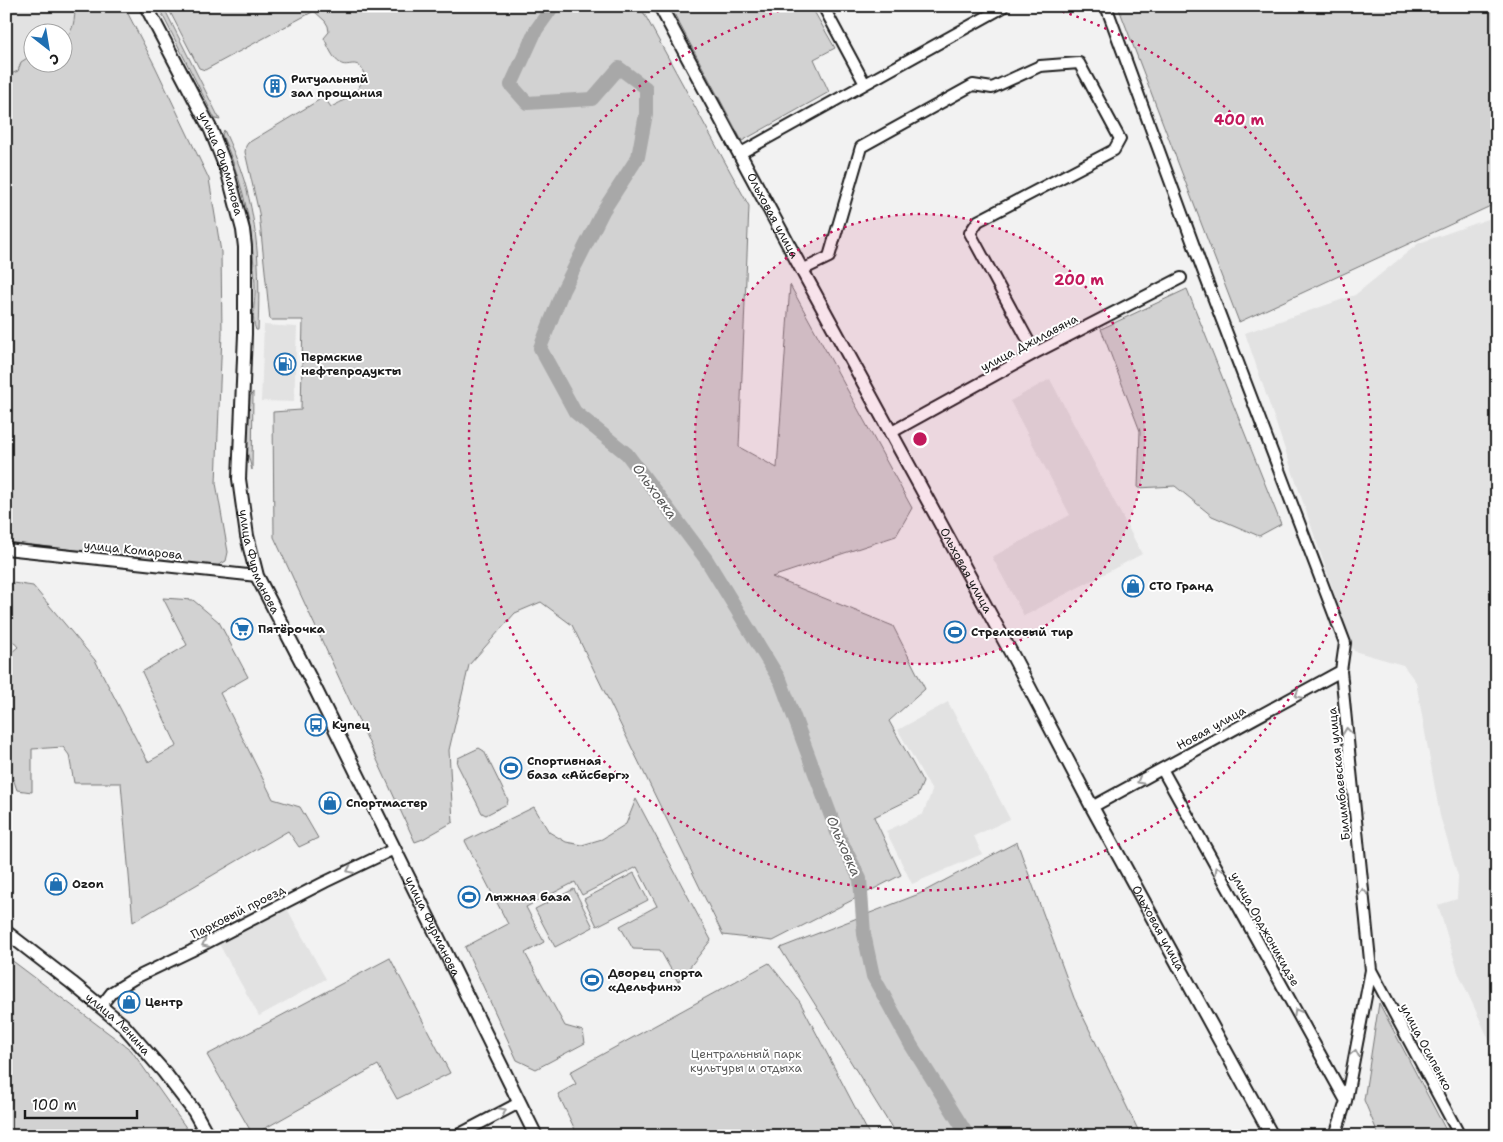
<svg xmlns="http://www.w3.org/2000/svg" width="1503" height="1142" font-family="'Shantell Sans',sans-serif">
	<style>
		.built { fill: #e2e2e2 }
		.green { fill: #d2d2d2; stroke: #777 }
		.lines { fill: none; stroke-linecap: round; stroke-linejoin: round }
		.river { stroke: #a8a8a8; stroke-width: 14 }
		.minor-casing { stroke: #1c1c1c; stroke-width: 14 }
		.major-casing { stroke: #1c1c1c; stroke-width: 16 }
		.minor { stroke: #fff; stroke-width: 10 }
		.major { stroke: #fff; stroke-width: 12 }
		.oneway { stroke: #999 }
		.ring { fill: none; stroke: #c2185b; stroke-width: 2.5; stroke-dasharray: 2.5 5 }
		.labels { text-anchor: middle; stroke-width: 4; stroke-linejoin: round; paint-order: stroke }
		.poi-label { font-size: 12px; font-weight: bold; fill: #1c1c1c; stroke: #fff; text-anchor: start }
		.street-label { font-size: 12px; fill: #1c1c1c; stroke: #fff }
		.park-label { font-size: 12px; fill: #5c5c5c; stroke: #fff }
		.water-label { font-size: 14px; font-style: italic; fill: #5b5b5b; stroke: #fff }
		.centre { fill: #c2185b; stroke: #fff; stroke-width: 2.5 }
		.ring-label { font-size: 15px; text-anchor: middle; font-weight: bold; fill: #c2185b; stroke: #fff; stroke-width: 4; stroke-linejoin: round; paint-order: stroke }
	</style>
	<rect width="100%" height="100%" fill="#f2f2f2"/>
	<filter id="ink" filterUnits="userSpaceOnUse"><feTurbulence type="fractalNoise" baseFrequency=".02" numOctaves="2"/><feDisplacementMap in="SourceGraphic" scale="10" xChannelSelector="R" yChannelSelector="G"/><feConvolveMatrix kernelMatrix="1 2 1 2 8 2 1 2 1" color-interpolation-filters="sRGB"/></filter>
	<g filter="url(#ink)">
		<path class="built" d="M 6,6 L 75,6 L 75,8 L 73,26 L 67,36 L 63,39 L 62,32 L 32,32 L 32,55 L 21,62 L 18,70 L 6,76 Z
			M 1497,216 L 1497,1057 L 1458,972 L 1438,905 L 1457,899 L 1458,876 L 1440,816 L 1416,682 L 1403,665 L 1354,651 L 1245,333 L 1355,295 L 1419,243 Z
			M 264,325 L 297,327 L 294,402 L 261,401 Z
			M 1050,379 L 1142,554 L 1024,616 L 992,557 L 1070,515 L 1010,401 Z
			M 948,702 L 1010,819 L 974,836 L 982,854 L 912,884 L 886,831 L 923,814 L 932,791 L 898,730 Z
			M 286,907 L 326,979 L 259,1016 L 219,944 Z"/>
		<path class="green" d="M 75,6 L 124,6 L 155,66 L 209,179 L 221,252 L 222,334 L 216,483 L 228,552 L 226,561 L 217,566 L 6,542 L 6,76 L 18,71 L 21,62 L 32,55 L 32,62 L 62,62 L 63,39 C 74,33 75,18 75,6 Z
			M 158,6 L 163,6 L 220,120 L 215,119 Z
			M 167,6 L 640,6 L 749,206 L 739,447 L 777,468 L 790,285 L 912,508 L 896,536 L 772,577 L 893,626 L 925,689 L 889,721 L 923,782 L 917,796 L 874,817 L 901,875 L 773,941 L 723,935 L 572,625 L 541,602 L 515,613 L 469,665 L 449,750 L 453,822 L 423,839 L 415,842 L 274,537 L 273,412 L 301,410 L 303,320 L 270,320 L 259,213 L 245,152 L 246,146 L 248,143 L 324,97 L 331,107 C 347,99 360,93 364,74 C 358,56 348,69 340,63 C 333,59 328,46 324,38 L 329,32 L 328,26 L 325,21 L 314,11 L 205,70 L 199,68 Z
			M 670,6 L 811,6 L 835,48 L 814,59 L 829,92 L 742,141 Z
			M 1118,6 L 1497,6 L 1497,203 L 1239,322 Z
			M 224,130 C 231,146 239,163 244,180 C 259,229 260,280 258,330 L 256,330 C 251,319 255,304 255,292 C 255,279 254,266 253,254 C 250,212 239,173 222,135 Z
			M 1187,289 L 1281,524 L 1259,536 L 1212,516 L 1175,486 L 1138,488 L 1140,431 L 1101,329 Z
			M 253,392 L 252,470 L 247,451 L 250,397 Z
			M 6,582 L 33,586 L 95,660 L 148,762 L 177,746 L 142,672 L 187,645 L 163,598 L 193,600 L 219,622 L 248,677 L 220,693 L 273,799 L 300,807 L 318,838 L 299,847 L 288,831 L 133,922 L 121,783 L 74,783 L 69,755 L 63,747 L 32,749 L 32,792 L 17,790 L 6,758 L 6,657 L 18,647 L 6,633 Z
			M 479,748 L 484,751 L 508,800 L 507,804 L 486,815 L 482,813 L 457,764 L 458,758 Z
			M 636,799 L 711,940 L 678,982 L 660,950 L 633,949 L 620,926 L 657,906 L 637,867 L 582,895 L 575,882 L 526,907 L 544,942 L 525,953 L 565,1026 L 583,1031 L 585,1043 L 536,1069 L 517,1060 L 465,947 L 508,924 L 465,841 L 534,807 L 549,832 L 566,842 L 582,845 L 602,839 L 626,824 Z
			M 1017,842 L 1074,998 L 1141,1136 L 897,1136 L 780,948 L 919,894 Z
			M 634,873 L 648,900 L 597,926 L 584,899 Z
			M 574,889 L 593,927 L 555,947 L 535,909 Z
			M 6,956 L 131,1050 L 192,1136 L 6,1136 Z
			M 390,958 L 450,1073 L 397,1099 L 378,1065 L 253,1135 L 207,1055 Z
			M 769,963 L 800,1002 L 870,1136 L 578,1136 L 558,1094 L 576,1084 L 570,1072 Z
			M 1379,1003 L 1449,1136 L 1379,1136 L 1364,1100 Z"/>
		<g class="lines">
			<path class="river" d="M 553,6 L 536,30 L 511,85 L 527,103 L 592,99 L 619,68 L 646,88 L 646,114 L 638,157 L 603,211 L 563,290 L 540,348 L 575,412 L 627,454 L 706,559 L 781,682 L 838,835 L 860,879 L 864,934 L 873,976 L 911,1045 L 968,1136"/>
			<g class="minor-casing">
				<path id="minor" d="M 823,6 L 865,84
					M 1106,6 L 1202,268 L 1345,643 L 1341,671 L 1371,970 L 1346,1101 L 1335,1136
					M 739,154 L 1002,8 L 1002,6
					M 802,270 L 829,257 L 861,147 L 973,85 L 992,88 L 1040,66 L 1079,63 L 1120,139 L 1114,150 L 978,221 L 970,233 L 1035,353
					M 890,433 L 1035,353 L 1181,278
					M 6,549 L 257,576
					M 1162,769 L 1346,1101
					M 1092,807 L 1341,671
					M 1371,970 L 1460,1136
					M 101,1006 L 112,992 L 135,978 L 191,951 L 325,882 L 394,849
					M 456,1136 L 519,1103"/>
			</g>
			<g class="major-casing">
				<g id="major">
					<path id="s1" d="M 146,6 L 211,130 L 228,173 L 243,230 L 245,247 L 245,334 L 239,479 L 247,536 L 257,576 L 312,682 L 536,1136"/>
					<path id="s2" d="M 660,6 L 802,270 L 1015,660 L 1092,807 L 1272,1136"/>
					<path id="s3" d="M 6,932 L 72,983 L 123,1025 L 164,1072 L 194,1111 L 208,1136"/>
				</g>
			</g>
			<use href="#minor" class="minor"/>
			<use href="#major" class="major"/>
		</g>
		<defs><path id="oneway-chevron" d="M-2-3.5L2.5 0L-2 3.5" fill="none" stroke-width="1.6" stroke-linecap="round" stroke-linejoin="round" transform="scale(1.25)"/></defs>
		<g class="oneway">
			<use href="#oneway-chevron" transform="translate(1298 695) rotate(151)"/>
			<use href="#oneway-chevron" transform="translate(1347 731) rotate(-96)"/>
			<use href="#oneway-chevron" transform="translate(1140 781) rotate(151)"/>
			<use href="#oneway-chevron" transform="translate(350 870) rotate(155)"/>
			<use href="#oneway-chevron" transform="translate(1218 870) rotate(-119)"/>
			<use href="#oneway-chevron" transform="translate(1363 892) rotate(-96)"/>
			<use href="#oneway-chevron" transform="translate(205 944) rotate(153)"/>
			<use href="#oneway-chevron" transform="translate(1297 1012) rotate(-119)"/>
			<use href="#oneway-chevron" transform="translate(1355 1053) rotate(-79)"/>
			<use href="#oneway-chevron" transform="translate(503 1111) rotate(-28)"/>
		</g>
	</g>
	<circle cx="920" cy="439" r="225" fill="#c2185b" fill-opacity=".12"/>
	<g class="ring">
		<circle cx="920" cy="439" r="225"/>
		<path d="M1048 7A451 451 0 1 1 792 7"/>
	</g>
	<defs>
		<g id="building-ring" transform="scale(1.125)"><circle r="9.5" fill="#fff" stroke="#1f6fb2" stroke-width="1.5"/><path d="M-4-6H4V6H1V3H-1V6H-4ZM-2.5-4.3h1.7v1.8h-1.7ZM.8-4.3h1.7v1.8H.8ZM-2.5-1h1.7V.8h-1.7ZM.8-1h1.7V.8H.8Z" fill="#1f6fb2"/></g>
		<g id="fuel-ring" transform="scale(1.125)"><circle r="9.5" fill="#fff" stroke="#1f6fb2" stroke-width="1.5"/><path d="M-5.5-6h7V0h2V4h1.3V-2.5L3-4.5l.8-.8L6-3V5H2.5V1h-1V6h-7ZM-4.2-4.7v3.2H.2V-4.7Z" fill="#1f6fb2"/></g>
		<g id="shop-ring" transform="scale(1.125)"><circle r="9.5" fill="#fff" stroke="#1f6fb2" stroke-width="1.5"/><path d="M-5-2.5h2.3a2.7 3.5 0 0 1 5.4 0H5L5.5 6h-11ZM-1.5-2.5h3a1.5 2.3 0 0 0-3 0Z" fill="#1f6fb2"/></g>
		<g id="supermarket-ring" transform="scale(1.125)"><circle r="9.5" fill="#fff" stroke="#1f6fb2" stroke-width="1.5"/><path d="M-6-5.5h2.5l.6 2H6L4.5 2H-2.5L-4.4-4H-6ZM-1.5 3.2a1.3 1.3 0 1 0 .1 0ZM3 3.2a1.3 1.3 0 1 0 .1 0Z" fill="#1f6fb2"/></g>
		<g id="stadium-ring" transform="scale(1.125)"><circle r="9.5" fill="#fff" stroke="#1f6fb2" stroke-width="1.5"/><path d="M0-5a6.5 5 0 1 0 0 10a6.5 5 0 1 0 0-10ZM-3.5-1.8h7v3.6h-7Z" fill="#1f6fb2"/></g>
		<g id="bus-ring" transform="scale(1.125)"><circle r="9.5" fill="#fff" stroke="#1f6fb2" stroke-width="1.5"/><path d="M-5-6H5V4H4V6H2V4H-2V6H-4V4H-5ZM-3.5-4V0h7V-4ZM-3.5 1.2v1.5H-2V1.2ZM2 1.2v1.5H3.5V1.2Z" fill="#1f6fb2"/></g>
	</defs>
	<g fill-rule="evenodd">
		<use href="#building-ring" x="275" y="86"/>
		<use href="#fuel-ring" x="285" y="364"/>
		<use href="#shop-ring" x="1133" y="586"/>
		<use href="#supermarket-ring" x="242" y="629"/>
		<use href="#stadium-ring" x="955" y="632"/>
		<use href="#bus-ring" x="316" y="725"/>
		<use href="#stadium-ring" x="511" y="768"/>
		<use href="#shop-ring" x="330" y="803"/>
		<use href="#shop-ring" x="56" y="884"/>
		<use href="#stadium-ring" x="469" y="897"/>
		<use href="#stadium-ring" x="592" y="980"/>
		<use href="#shop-ring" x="129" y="1002"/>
	</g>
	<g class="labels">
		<g class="poi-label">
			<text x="291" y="83">Ритуальный<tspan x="291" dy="14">зал прощания</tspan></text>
			<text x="301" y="361">Пермские<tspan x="301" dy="14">нефтепродукты</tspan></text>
			<text x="1149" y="590">СТО Гранд</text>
			<text x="258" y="633">Пятёрочка</text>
			<text x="971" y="636">Стрелковый тир</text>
			<text x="332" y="729">Купец</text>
			<text x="527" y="765">Спортивная<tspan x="527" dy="14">база «Айсберг»</tspan></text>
			<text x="346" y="807">Спортмастер</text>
			<text x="72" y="888">Ozon</text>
			<text x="485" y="901">Лыжная база</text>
			<text x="608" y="977">Дворец спорта<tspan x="608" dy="14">«Дельфин»</tspan></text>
			<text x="145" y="1006">Центр</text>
		</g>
		<g class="street-label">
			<text dy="4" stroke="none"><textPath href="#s1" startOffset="175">улица Фурманова</textPath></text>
			<text dy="4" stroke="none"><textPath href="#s2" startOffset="238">Ольховая улица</textPath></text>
			<text transform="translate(1029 343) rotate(-28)" y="4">улица Джилавяна</text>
			<text transform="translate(133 550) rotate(6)" y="4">улица Комарова</text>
			<text dy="4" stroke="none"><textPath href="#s1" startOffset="580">улица Фурманова</textPath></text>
			<text dy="4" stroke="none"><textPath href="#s2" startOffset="642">Ольховая улица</textPath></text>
			<text transform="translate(1211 728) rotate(-29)" y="4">Новая улица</text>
			<text transform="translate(1339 774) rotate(-96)" y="4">Билимбаевская улица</text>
			<text transform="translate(238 912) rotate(-27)" y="4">Парковый проезд</text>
			<text dy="4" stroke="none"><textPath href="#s1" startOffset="985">улица Фурманова</textPath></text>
			<text dy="4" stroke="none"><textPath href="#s2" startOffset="1048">Ольховая улица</textPath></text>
			<text transform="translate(1265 929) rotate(61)" y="4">улица Орджоникидзе</text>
			<text dy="4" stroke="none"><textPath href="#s3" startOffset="145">улица Ленина</textPath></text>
			<text transform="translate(1426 1047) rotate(62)" y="4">улица Осипенко</text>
		</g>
		<g class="park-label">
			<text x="746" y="1058">Центральный парк<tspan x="746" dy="14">культуры и отдыха</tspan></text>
		</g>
		<g class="water-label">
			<text transform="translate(655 491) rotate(54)" y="5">Ольховка</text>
			<text transform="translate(844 846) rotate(66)" y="5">Ольховка</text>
		</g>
	</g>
	<circle cx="920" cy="439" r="8" class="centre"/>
	<g class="ring-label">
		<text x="1239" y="125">400 m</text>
		<text x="1079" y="285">200 m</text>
	</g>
	<rect width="1503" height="1142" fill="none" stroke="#fff" stroke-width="25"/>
	<rect x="12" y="12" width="1478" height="1117" fill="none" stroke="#1c1c1c" stroke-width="2" filter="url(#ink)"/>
	<g transform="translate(48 48) rotate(149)"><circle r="24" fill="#ffffff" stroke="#a4a4a4"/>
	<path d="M0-4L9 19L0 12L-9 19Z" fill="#1f6fb2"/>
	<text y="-8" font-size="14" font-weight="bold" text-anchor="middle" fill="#1c1c1c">С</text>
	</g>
	<path d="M25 1110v8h112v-8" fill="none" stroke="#1c1c1c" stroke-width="2.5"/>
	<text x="32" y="1110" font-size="15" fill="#1c1c1c" stroke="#ffffff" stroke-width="4" paint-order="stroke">100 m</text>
</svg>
